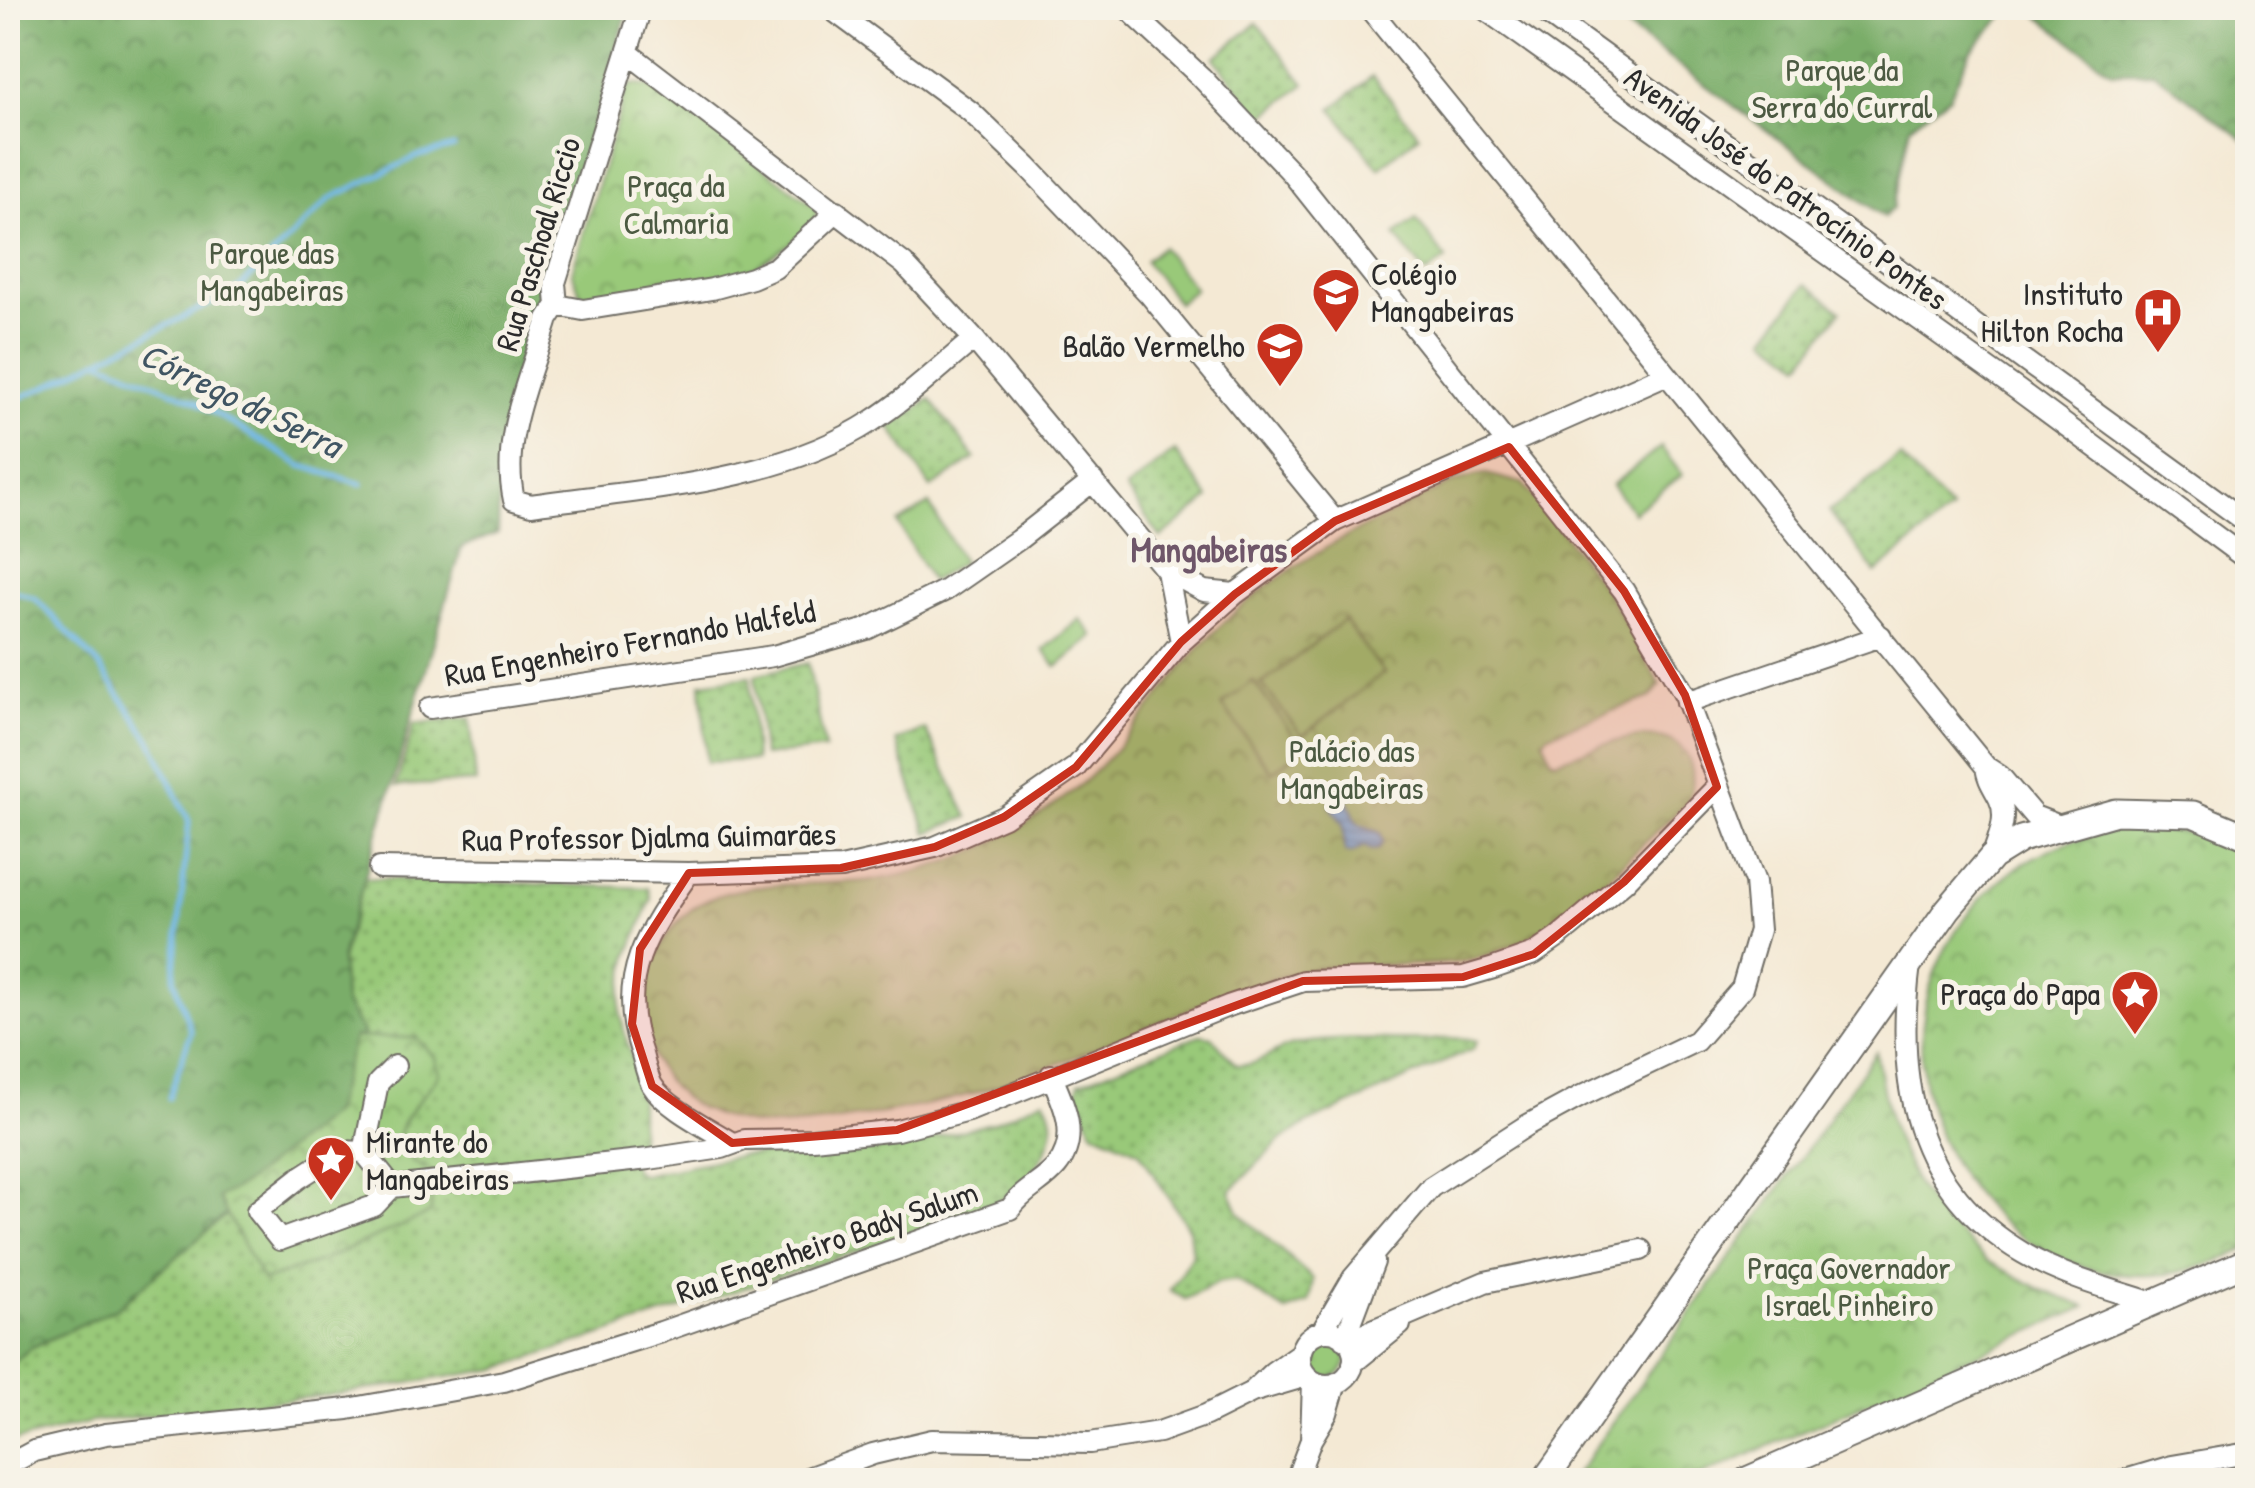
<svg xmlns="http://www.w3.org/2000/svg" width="2255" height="1488" font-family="'Patrick Hand',sans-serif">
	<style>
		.grass { fill: url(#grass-dots); stroke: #627a52; stroke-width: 2.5 }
		.forest { fill: url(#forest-crowns); stroke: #526c4a; stroke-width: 2.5 }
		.park { fill: url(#park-crowns); stroke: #627a52; stroke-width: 2.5 }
		.garden { fill: #99c979; stroke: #627a52; stroke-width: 2.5 }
		.water { fill: url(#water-rules); stroke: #4e7189; stroke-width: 2.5 }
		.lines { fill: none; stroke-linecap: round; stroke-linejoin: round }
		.stream { stroke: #70b7e7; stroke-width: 5 }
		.minor-casing { stroke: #716e66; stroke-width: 24 }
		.tertiary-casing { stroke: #716e66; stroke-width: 29 }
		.minor { stroke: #fff; stroke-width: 20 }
		.tertiary { stroke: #fff; stroke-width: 25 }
		.marked { fill: #c8321e; fill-opacity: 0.2; stroke: #c8321e; stroke-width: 8; stroke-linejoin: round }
		.labels { text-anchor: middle; stroke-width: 10; stroke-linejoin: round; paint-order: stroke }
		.park-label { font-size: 32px; fill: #4c5a42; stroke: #f7f3e8 }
		.street-label { font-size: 32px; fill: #2b2b2b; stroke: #f7f3e8 }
		.poi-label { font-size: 32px; fill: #2b2b2b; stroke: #f7f3e8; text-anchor: end }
		.water-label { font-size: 35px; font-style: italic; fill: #405563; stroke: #f7f3e8 }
		.neighbourhood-label { font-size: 35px; font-weight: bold; fill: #6e5669; stroke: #f7f3e8 }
	</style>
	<defs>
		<pattern id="grass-dots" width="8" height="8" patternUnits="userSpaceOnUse" patternTransform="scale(2.5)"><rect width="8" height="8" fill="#99c979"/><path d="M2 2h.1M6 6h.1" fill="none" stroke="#7da363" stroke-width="1.8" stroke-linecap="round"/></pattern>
		<pattern id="forest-crowns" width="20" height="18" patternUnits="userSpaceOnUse" patternTransform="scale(2.5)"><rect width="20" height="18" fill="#7aad69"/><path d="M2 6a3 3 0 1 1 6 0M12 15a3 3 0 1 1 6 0" fill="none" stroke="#648d57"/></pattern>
		<pattern id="park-crowns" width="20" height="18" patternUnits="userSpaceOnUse" patternTransform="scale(2.5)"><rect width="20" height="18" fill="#99c979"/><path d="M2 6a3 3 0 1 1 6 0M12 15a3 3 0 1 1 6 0" fill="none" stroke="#7da363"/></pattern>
		<pattern id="water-rules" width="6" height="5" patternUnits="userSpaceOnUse" patternTransform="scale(2.5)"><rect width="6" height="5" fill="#70b7e7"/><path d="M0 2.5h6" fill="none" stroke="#5c95bb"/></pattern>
	</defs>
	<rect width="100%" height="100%" fill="#f7f3e8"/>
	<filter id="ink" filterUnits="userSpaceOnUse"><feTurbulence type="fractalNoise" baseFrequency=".01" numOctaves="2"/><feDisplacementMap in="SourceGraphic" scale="20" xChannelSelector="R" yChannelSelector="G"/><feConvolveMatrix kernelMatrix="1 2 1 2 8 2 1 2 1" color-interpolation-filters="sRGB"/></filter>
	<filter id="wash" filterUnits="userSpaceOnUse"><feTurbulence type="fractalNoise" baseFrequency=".0048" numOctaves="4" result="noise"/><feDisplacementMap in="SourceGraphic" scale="40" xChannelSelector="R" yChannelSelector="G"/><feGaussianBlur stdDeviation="2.25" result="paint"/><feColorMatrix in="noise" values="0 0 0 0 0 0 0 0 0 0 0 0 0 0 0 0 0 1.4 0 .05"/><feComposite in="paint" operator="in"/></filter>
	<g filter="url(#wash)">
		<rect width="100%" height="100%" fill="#f4e9d4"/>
		<path class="grass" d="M 1257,23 L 1305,84 L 1262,118 L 1214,58 Z
			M 1372,76 L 1419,135 L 1379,168 L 1332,109 Z
			M 1806,284 L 1841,311 L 1801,364 L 1766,337 Z
			M 930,399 L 975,458 L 931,488 L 890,427 Z
			M 1175,451 L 1209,498 L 1161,538 L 1126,489 Z
			M 1900,457 L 1951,510 L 1876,573 L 1829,511 Z
			M 808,663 L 825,749 L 763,756 L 755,675 Z
			M 750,676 L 755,760 L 707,762 L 701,683 Z
			M 470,718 L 476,782 L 396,786 L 414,724 Z
			M 925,729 L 968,817 L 927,833 L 896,741 Z
			M 363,878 L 648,888 L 651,899 L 629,954 L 621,992 L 620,1012 L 625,1035 L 640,1085 L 640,1150 L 632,1162 L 634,1170 L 642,1175 L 743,1155 L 831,1154 L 897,1148 L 995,1122 L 1044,1099 C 1073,1141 1019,1191 986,1209 L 497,1369 L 338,1394 L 91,1422 L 8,1443 L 8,1368 L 30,1348 L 117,1308 L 363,1033 L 344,1002 L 341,960 Z
			M 1200,1035 L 1212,1037 L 1236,1065 C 1258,1068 1272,1050 1293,1045 C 1340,1035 1384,1042 1432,1040 C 1449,1039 1460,1036 1477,1041 L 1473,1049 L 1310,1122 L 1282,1139 L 1230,1191 L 1240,1214 L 1313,1279 L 1309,1302 L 1286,1311 L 1236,1280 L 1219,1282 L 1185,1299 L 1170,1290 L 1192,1255 L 1189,1229 L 1139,1151 L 1092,1130 L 1077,1092 L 1079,1083 Z"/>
		<path class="forest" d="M 8,8 L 629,8 L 501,434 L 498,533 L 462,547 L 341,959 L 344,1002 L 363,1033 L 338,1119 L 117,1308 L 30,1348 L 8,1368 Z
			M 1601,8 L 2247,8 L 2247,142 L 2153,72 L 2112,72 L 2027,8 L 2009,11 L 1970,52 L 1950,96 L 1910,126 L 1893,208 L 1884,217 Z"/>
		<path class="park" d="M 632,84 L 658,88 L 814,206 L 817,213 L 810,230 L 754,268 L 708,283 L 593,297 L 581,295 L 572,272 L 626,90 Z
			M 1486,474 L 1522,483 L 1545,510 L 1611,598 L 1660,685 L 1651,697 L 1549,734 L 1543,739 L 1551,759 L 1556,761 C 1589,750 1666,714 1688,757 C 1695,773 1694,788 1687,803 C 1642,844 1576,915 1523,940 C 1504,949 1482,959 1460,962 C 1403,970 1348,958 1292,974 C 1197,1000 1110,1046 1018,1079 C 957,1101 895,1112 832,1121 C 785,1128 744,1130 700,1108 C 665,1090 646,1056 644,1017 C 643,981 658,939 685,915 C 730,873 821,889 881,879 C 948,868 1010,838 1064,798 C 1124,753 1163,684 1215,631 C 1265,580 1329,544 1392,513 C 1422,498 1453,478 1486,474 Z
			M 2149,828 L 2199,835 L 2247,854 L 2247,1249 C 2222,1260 2197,1270 2168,1274 C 1967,1295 1842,1049 1980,900 C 2025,851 2083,830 2149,828 Z
			M 354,1037 L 417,1038 L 435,1058 L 439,1074 C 416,1111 366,1141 432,1172 L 431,1213 L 321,1261 L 263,1281 L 218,1198 L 244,1184 L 333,1113 Z
			M 1876,1052 L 1886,1105 L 1896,1139 L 1917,1185 L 1932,1207 L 1986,1260 L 2042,1290 L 2086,1307 L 1691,1480 L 1572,1480 Z
			M1307 1358a20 20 0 1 1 40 0a20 20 0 1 1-40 0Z"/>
		<path class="garden" d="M 1416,219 L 1446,259 L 1426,274 L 1395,235 Z
			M 1162,247 L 1195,289 L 1178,303 L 1145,261 Z
			M 1661,447 L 1682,475 L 1633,512 L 1612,485 Z
			M 929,504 L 963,562 L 931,581 L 898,523 Z
			M 1080,619 L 1094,636 L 1057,667 L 1043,650 Z
			M 1344,620 L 1384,673 L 1302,736 L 1262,684 Z
			M 1253,681 L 1303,749 L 1272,772 L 1222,705 Z"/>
		<path class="water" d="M 1336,795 L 1347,798 L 1357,823 L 1380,833 L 1383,841 L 1378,849 L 1372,850 L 1364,846 L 1351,853 L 1345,851 L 1343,824 L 1330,805 Z"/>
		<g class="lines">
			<path class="stream" d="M 99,360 L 195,401 L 302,466 L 362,484
				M 8,403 L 47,386 L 237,290 L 331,198 L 418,156 L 454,147
				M 8,589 L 35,598 L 98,664 L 152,742 L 189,821 L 174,978 L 191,1032 L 169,1098"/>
		</g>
	</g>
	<g filter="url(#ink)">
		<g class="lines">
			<g class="minor-casing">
				<path id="minor" d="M 641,8 L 555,283 L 557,305 L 548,319 C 530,378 500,438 514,500 L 531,505 C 642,489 775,484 872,421 C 908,398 941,366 974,339
					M 830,8 L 971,112 L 1028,167 L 1149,294 L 1335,521
					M 1127,8 L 1201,77 L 1292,173 L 1624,591 L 1685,695 L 1755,882 L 1759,930 L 1742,988 L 1696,1041 L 1581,1096 L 1526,1126 L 1431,1187 L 1353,1278 L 1322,1331
					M 1369,8 L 1986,767
					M 1483,8 L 2018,390 L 2248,560
					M 1539,8 L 2248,523
					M 628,53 L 904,264 L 974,339 L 1167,571
					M 557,305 L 583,310 L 712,289 L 752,278 L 775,268 L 837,211
					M 1181,642 L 1167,571 L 1204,591 L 1235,594
					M 1687,702 L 1881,636
					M 430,708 L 773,656 L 867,629 L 946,590 L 1018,540 L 1093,481
					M 1992,857 C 1998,839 2009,817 1999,798 C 1993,786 1988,781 1986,767 L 2000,776 L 2034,816 L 2060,826
					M 379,868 L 689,873 L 841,868 L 935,847 L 1004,817 L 1076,767 L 1181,642 L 1235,594 L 1335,521 L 1665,375
					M 689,873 C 649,930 616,975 640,1048 C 644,1059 646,1074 652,1085 C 665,1107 710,1129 732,1143
					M 1910,964 C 1895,1081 1913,1188 2023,1253 C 2063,1277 2110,1289 2153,1303
					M 341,1151 L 364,1152 L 392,1187 L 374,1206 L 280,1240 L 257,1211 L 299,1178 Z
					M 364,1152 L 378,1083 L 395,1066
					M 392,1187 L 649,1159 L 722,1148 L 744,1140 L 813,1139 L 897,1130 L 969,1111 L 1228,1006 L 1303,981 L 1463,977 L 1494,968 L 1534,954 L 1557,938 L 1624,882 L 1717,787
					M1300 1358a27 27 0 1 1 54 0a27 27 0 1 1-54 0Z
					M 1345,1339 L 1374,1262
					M 1347,1341 L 1485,1282 L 1641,1250
					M 1353,1363 L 1400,1325
					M 1253,1391 L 1273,1372 L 1300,1353
					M 1312,1438 L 1327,1413 L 1336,1383
					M 8,1465 L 34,1451 L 106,1434 L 348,1409 L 504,1381 L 661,1332 L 1010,1209 C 1023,1190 1043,1183 1057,1166 C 1080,1137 1064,1104 1051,1075
					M 1782,1465 L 1806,1480
					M 802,1480 L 873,1454 L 932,1440 L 1090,1443 L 1159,1432 L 1206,1415 L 1252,1392 L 1307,1376
					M 1296,1480 L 1311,1440 L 1313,1381
					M 2125,1480 L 2172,1466 L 2248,1453"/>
			</g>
			<g class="tertiary-casing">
				<path id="tertiary" d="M 1545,1480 L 1948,909 L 1992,857 L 2021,839 L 2116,812 L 2193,814 L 2248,837
					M 1747,1480 L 2248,1261"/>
			</g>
			<use href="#minor" class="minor"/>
			<use href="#tertiary" class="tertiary"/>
		</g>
	</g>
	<path class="marked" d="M 1509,447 L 1624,591 L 1685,695 L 1717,787 L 1624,882 L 1534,954 L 1463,977 L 1303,981 L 897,1130 L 732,1143 L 652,1086 L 632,1024 L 640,949 L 689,873 L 841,868 L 935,847 L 1004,817 L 1076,767 L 1181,642 L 1235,594 L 1335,521 Z"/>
	<defs>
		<g id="school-pin" transform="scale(2.5)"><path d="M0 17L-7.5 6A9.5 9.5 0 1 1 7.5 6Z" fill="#c8321e" stroke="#f7f3e8"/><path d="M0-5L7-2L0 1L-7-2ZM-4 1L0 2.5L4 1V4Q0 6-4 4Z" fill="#fff"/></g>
		<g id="hospital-pin" transform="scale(2.5)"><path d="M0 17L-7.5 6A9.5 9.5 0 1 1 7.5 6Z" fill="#c8321e" stroke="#f7f3e8"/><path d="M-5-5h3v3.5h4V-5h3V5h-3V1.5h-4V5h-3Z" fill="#fff"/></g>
		<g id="sight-pin" transform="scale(2.5)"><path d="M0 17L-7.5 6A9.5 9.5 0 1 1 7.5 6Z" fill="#c8321e" stroke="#f7f3e8"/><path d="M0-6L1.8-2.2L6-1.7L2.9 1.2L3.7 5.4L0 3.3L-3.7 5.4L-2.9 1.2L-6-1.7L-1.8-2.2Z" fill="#fff"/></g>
	</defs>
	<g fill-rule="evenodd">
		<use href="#school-pin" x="1336" y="292"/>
		<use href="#hospital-pin" x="2158" y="312"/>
		<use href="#school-pin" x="1280" y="346"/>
		<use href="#sight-pin" x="2135" y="994"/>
		<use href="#sight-pin" x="331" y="1160"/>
	</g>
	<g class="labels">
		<g class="park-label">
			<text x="1842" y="81">Parque da<tspan x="1842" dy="37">Serra do Curral</tspan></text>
			<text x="676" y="197">Praça da<tspan x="676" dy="37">Calmaria</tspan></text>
			<text x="272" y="264">Parque das<tspan x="272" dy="37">Mangabeiras</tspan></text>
			<text x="1352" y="762">Palácio das<tspan x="1352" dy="37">Mangabeiras</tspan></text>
			<text x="1849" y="1279">Praça Governador<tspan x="1849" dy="37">Israel Pinheiro</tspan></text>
		</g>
		<g class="street-label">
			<text transform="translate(1786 188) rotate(36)" y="11">Avenida José do Patrocínio Pontes</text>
			<text transform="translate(538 244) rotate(-73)" y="11">Rua Paschoal Riccio</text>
			<text transform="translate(630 643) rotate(-10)" y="11">Rua Engenheiro Fernando Halfeld</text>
			<text transform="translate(649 837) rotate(-1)" y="11">Rua Professor Djalma Guimarães</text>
			<text transform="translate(827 1242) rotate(-19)" y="11">Rua Engenheiro Bady Salum</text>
		</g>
		<g class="poi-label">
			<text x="1371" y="285" text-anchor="start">Colégio<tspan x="1371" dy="37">Mangabeiras</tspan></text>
			<text x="2123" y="305">Instituto<tspan x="2123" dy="37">Hilton Rocha</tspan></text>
			<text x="1245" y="357">Balão Vermelho</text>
			<text x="2100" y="1005">Praça do Papa</text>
			<text x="366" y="1153" text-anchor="start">Mirante do<tspan x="366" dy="37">Mangabeiras</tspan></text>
		</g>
		<g class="water-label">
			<text transform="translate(241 400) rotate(26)" y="12">Córrego da Serra</text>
		</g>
		<g class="neighbourhood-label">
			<text x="1209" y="562">Mangabeiras</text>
		</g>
	</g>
	<rect width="2255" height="1488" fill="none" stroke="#f7f3e8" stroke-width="40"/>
</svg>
